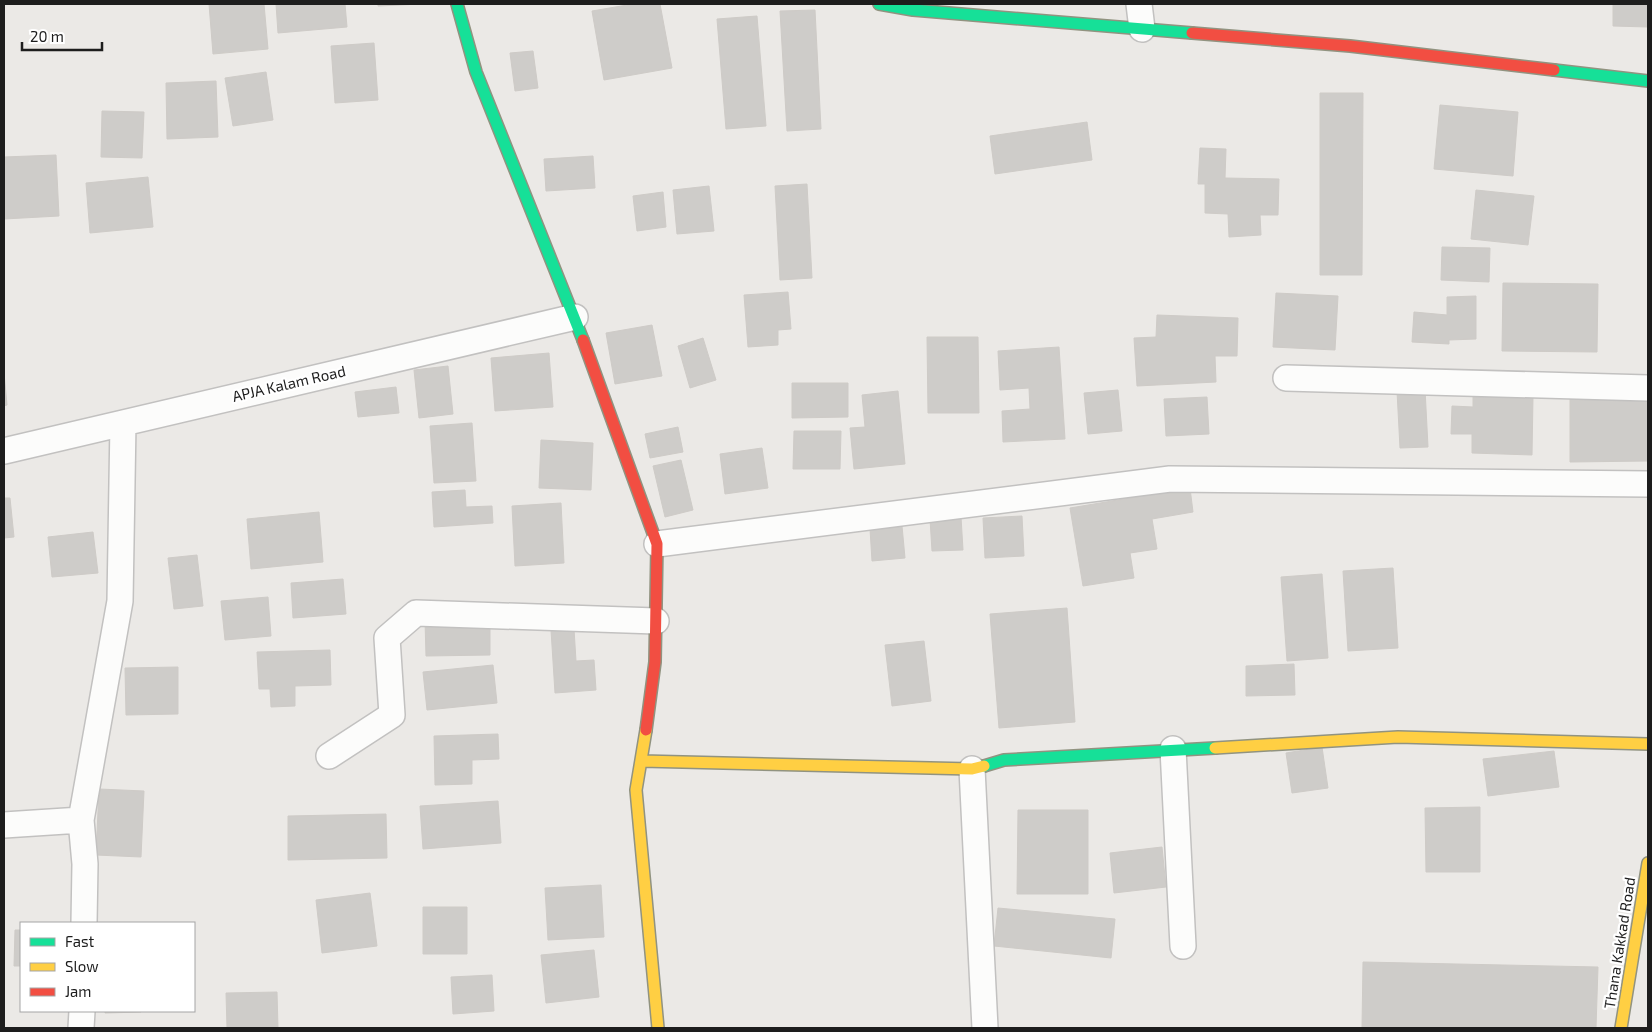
<svg xmlns="http://www.w3.org/2000/svg" width="1652" height="1032" font-family="'Exo 2',sans-serif">
	<style>
		.building { fill: #ceccc9; stroke: #cecbc7 }
		.lines { fill: none; stroke-linecap: round; stroke-linejoin: round }
		.street-casing { stroke: #c2c1c0; stroke-width: 28 }
		.fast-casing { stroke: #919380; stroke-width: 14 }
		.slow-casing { stroke: #919380; stroke-width: 14 }
		.jam-casing { stroke: #919380; stroke-width: 14 }
		.street { stroke: #fcfcfb; stroke-width: 25 }
		.fast { stroke: #16e098; stroke-width: 11 }
		.slow { stroke: #ffcf43; stroke-width: 11 }
		.jam { stroke: #f24e42; stroke-width: 11 }
		.labels { text-anchor: middle; stroke-width: 4.5; stroke-linejoin: round; paint-order: stroke }
		.street-label { font-size: 15px; fill: #1d1d1d; stroke: #fff }
	</style>
	<rect width="100%" height="100%" fill="#ebe9e6"/>
	<path class="building" d="M 209,4 L 264,4 L 268,49 L 213,54 Z
		M 276,4 L 345,4 L 347,27 L 278,33 Z
		M 378,4 L 421,4 L 378,6 Z
		M 633,4 L 660,4 L 672,68 L 604,80 L 592,11 Z
		M 1613,4 L 1648,4 L 1648,27 L 1613,26 Z
		M 815,10 L 821,129 L 787,131 L 780,11 Z
		M 757,16 L 766,126 L 726,129 L 717,19 Z
		M 374,43 L 378,100 L 335,103 L 331,46 Z
		M 533,51 L 538,88 L 515,91 L 510,53 Z
		M 266,72 L 273,120 L 233,126 L 225,78 Z
		M 216,81 L 218,137 L 167,139 L 166,83 Z
		M 1320,93 L 1363,93 L 1362,275 L 1320,275 Z
		M 1440,105 L 1518,112 L 1513,176 L 1434,169 Z
		M 102,111 L 144,112 L 142,158 L 101,157 Z
		M 1087,122 L 1092,160 L 995,174 L 990,136 Z
		M 1200,148 L 1226,149 L 1225,178 L 1279,179 L 1278,215 L 1260,215 L 1261,235 L 1229,237 L 1228,214 L 1205,213 L 1205,184 L 1198,184 Z
		M 56,155 L 59,216 L 4,219 L 4,157 Z
		M 593,156 L 595,188 L 546,191 L 544,159 Z
		M 148,177 L 153,227 L 90,233 L 86,183 Z
		M 807,184 L 812,278 L 780,280 L 775,186 Z
		M 709,186 L 714,231 L 677,234 L 673,190 Z
		M 1476,190 L 1534,196 L 1528,245 L 1471,239 Z
		M 663,192 L 666,227 L 637,231 L 633,196 Z
		M 1442,247 L 1490,248 L 1489,282 L 1441,280 Z
		M 1503,283 L 1598,284 L 1597,352 L 1502,351 Z
		M 788,292 L 791,329 L 778,330 L 778,345 L 748,347 L 744,295 Z
		M 1276,293 L 1338,296 L 1335,350 L 1273,347 Z
		M 1476,296 L 1476,339 L 1449,340 L 1449,344 L 1412,342 L 1414,312 L 1447,315 L 1447,297 Z
		M 1157,315 L 1238,318 L 1237,356 L 1215,356 L 1216,382 L 1137,386 L 1134,338 L 1156,337 Z
		M 652,325 L 662,376 L 615,384 L 606,333 Z
		M 927,337 L 978,337 L 979,413 L 928,413 Z
		M 703,338 L 716,380 L 690,388 L 678,346 Z
		M 1059,347 L 1065,439 L 1003,442 L 1002,411 L 1030,409 L 1029,388 L 1000,390 L 998,351 Z
		M 549,353 L 553,407 L 495,411 L 491,358 Z
		M 448,366 L 453,414 L 419,418 L 414,370 Z
		M 4,373 L 7,405 L 4,406 Z
		M 792,383 L 848,383 L 848,417 L 792,418 Z
		M 396,387 L 399,413 L 358,417 L 355,392 Z
		M 1425,389 L 1428,447 L 1400,448 L 1397,391 Z
		M 1118,390 L 1122,431 L 1088,434 L 1084,393 Z
		M 898,391 L 905,464 L 854,469 L 850,428 L 865,427 L 862,395 Z
		M 1473,394 L 1533,396 L 1532,455 L 1472,453 L 1472,434 L 1451,434 L 1452,406 L 1473,407 Z
		M 1570,395 L 1648,395 L 1648,461 L 1570,462 Z
		M 1207,397 L 1209,434 L 1166,436 L 1164,399 Z
		M 472,423 L 476,481 L 434,483 L 430,426 Z
		M 678,427 L 683,452 L 650,458 L 645,434 Z
		M 794,431 L 841,431 L 840,469 L 793,469 Z
		M 541,440 L 593,443 L 591,490 L 539,488 Z
		M 762,448 L 768,488 L 725,494 L 720,454 Z
		M 681,460 L 693,510 L 665,517 L 653,466 Z
		M 1190,488 L 1193,512 L 1152,519 L 1157,549 L 1130,553 L 1134,578 L 1083,586 L 1070,508 Z
		M 465,490 L 466,507 L 492,506 L 493,523 L 434,527 L 432,492 Z
		M 4,498 L 10,498 L 14,537 L 4,538 Z
		M 561,503 L 564,563 L 515,566 L 512,506 Z
		M 319,512 L 323,562 L 251,569 L 247,519 Z
		M 1022,516 L 1024,556 L 985,558 L 983,518 Z
		M 961,517 L 963,550 L 932,551 L 930,519 Z
		M 902,526 L 905,558 L 872,561 L 870,529 Z
		M 93,532 L 98,573 L 52,577 L 48,537 Z
		M 197,555 L 203,606 L 174,609 L 168,558 Z
		M 1393,568 L 1398,648 L 1348,651 L 1343,571 Z
		M 1322,574 L 1328,658 L 1287,661 L 1281,577 Z
		M 343,579 L 346,614 L 293,618 L 291,583 Z
		M 268,597 L 271,636 L 225,640 L 221,601 Z
		M 1067,608 L 1075,722 L 999,728 L 990,614 Z
		M 490,619 L 490,655 L 426,656 L 425,620 Z
		M 574,629 L 576,661 L 594,660 L 596,690 L 555,693 L 551,630 Z
		M 924,641 L 931,701 L 892,706 L 885,645 Z
		M 330,650 L 331,685 L 295,686 L 295,706 L 271,707 L 270,689 L 259,689 L 257,652 Z
		M 1294,664 L 1295,695 L 1246,696 L 1246,666 Z
		M 493,665 L 497,703 L 427,710 L 423,672 Z
		M 178,667 L 178,714 L 126,715 L 125,668 Z
		M 498,734 L 499,759 L 472,760 L 472,784 L 435,785 L 434,736 Z
		M 1322,747 L 1328,788 L 1292,793 L 1286,753 Z
		M 1554,751 L 1559,787 L 1488,796 L 1483,759 Z
		M 99,789 L 144,791 L 141,857 L 96,855 Z
		M 498,801 L 501,843 L 423,849 L 420,806 Z
		M 1480,807 L 1480,872 L 1426,872 L 1425,808 Z
		M 1018,810 L 1088,810 L 1088,894 L 1017,894 Z
		M 386,814 L 387,858 L 288,860 L 288,816 Z
		M 1162,847 L 1166,887 L 1114,893 L 1110,853 Z
		M 601,885 L 604,937 L 548,940 L 545,888 Z
		M 370,893 L 377,946 L 322,953 L 316,900 Z
		M 423,907 L 467,907 L 467,954 L 423,954 Z
		M 998,908 L 1115,919 L 1111,958 L 994,946 Z
		M 15,930 L 21,930 L 21,966 L 14,966 Z
		M 594,950 L 599,997 L 546,1003 L 541,955 Z
		M 1363,962 L 1598,967 L 1596,1028 L 1362,1028 Z
		M 492,975 L 494,1011 L 453,1014 L 451,977 Z
		M 277,992 L 278,1028 L 227,1028 L 226,993 Z
		M 105,1011 L 141,1011 L 141,1012 L 105,1013 Z"/>
	<g class="lines">
		<g class="street-casing">
			<path id="street" d="M 1139,4 L 1142,29
				M 1286,378 L 1648,388
				M 4,451 L 575,317
				M 657,544 L 1170,479 L 1648,484
				M 1173,749 L 1183,946
				M 329,756 L 392,715 L 387,638 L 416,613 L 656,621
				M 972,769 L 985,1028
				M 4,825 L 81,820
				M 84,923 L 85,864 L 81,820 L 120,601 L 123,423
				M 81,1028 L 82,1011"/>
		</g>
		<g class="fast-casing">
			<path id="fast" d="M 457,4 L 476,72 L 583,340
				M 879,4 L 913,10 L 1192,33
				M 1554,70 L 1648,81
				M 984,766 L 1004,760 L 1215,748"/>
		</g>
		<g class="slow-casing">
			<path id="slow" d="M 646,730 L 636,790 L 658,1028
				M 1215,748 L 1398,737 L 1648,744
				M 642,761 L 972,769 L 984,766
				M 1621,1028 L 1648,863"/>
		</g>
		<g class="jam-casing">
			<path id="jam" d="M 1192,33 L 1350,46 L 1554,70
				M 583,340 L 657,544 L 655,662 L 646,730"/>
		</g>
		<use href="#street" class="street"/>
		<use href="#fast" class="fast"/>
		<use href="#slow" class="slow"/>
		<use href="#jam" class="jam"/>
	</g>
	<g class="labels">
		<g class="street-label">
			<text transform="translate(289 384) rotate(-13)" y="5">APJA Kalam Road</text>
			<text transform="translate(1620 943) rotate(-81)" y="5">Thana Kakkad Road</text>
		</g>
	</g>
	<rect width="1652" height="1032" fill="none" stroke="#1d1d1d" stroke-width="10"/>
	<rect x="20" y="922" width="175" height="90" fill="#ffffff" stroke="#a5a5a5"/>
	<rect x="30" y="938" width="25" height="8" fill="#16e098" stroke="#a5a5a5"/>
	<text x="65" y="947" font-size="15" fill="#1d1d1d">Fast</text>
	<rect x="30" y="963" width="25" height="8" fill="#ffcf43" stroke="#a5a5a5"/>
	<text x="65" y="972" font-size="15" fill="#1d1d1d">Slow</text>
	<rect x="30" y="988" width="25" height="8" fill="#f24e42" stroke="#a5a5a5"/>
	<text x="65" y="997" font-size="15" fill="#1d1d1d">Jam</text>
	<path d="M22 42v8h80v-8" fill="none" stroke="#1d1d1d" stroke-width="2.5"/>
	<text x="30" y="42" font-size="15" fill="#1d1d1d" stroke="#ffffff" stroke-width="4" paint-order="stroke">20 m</text>
</svg>
